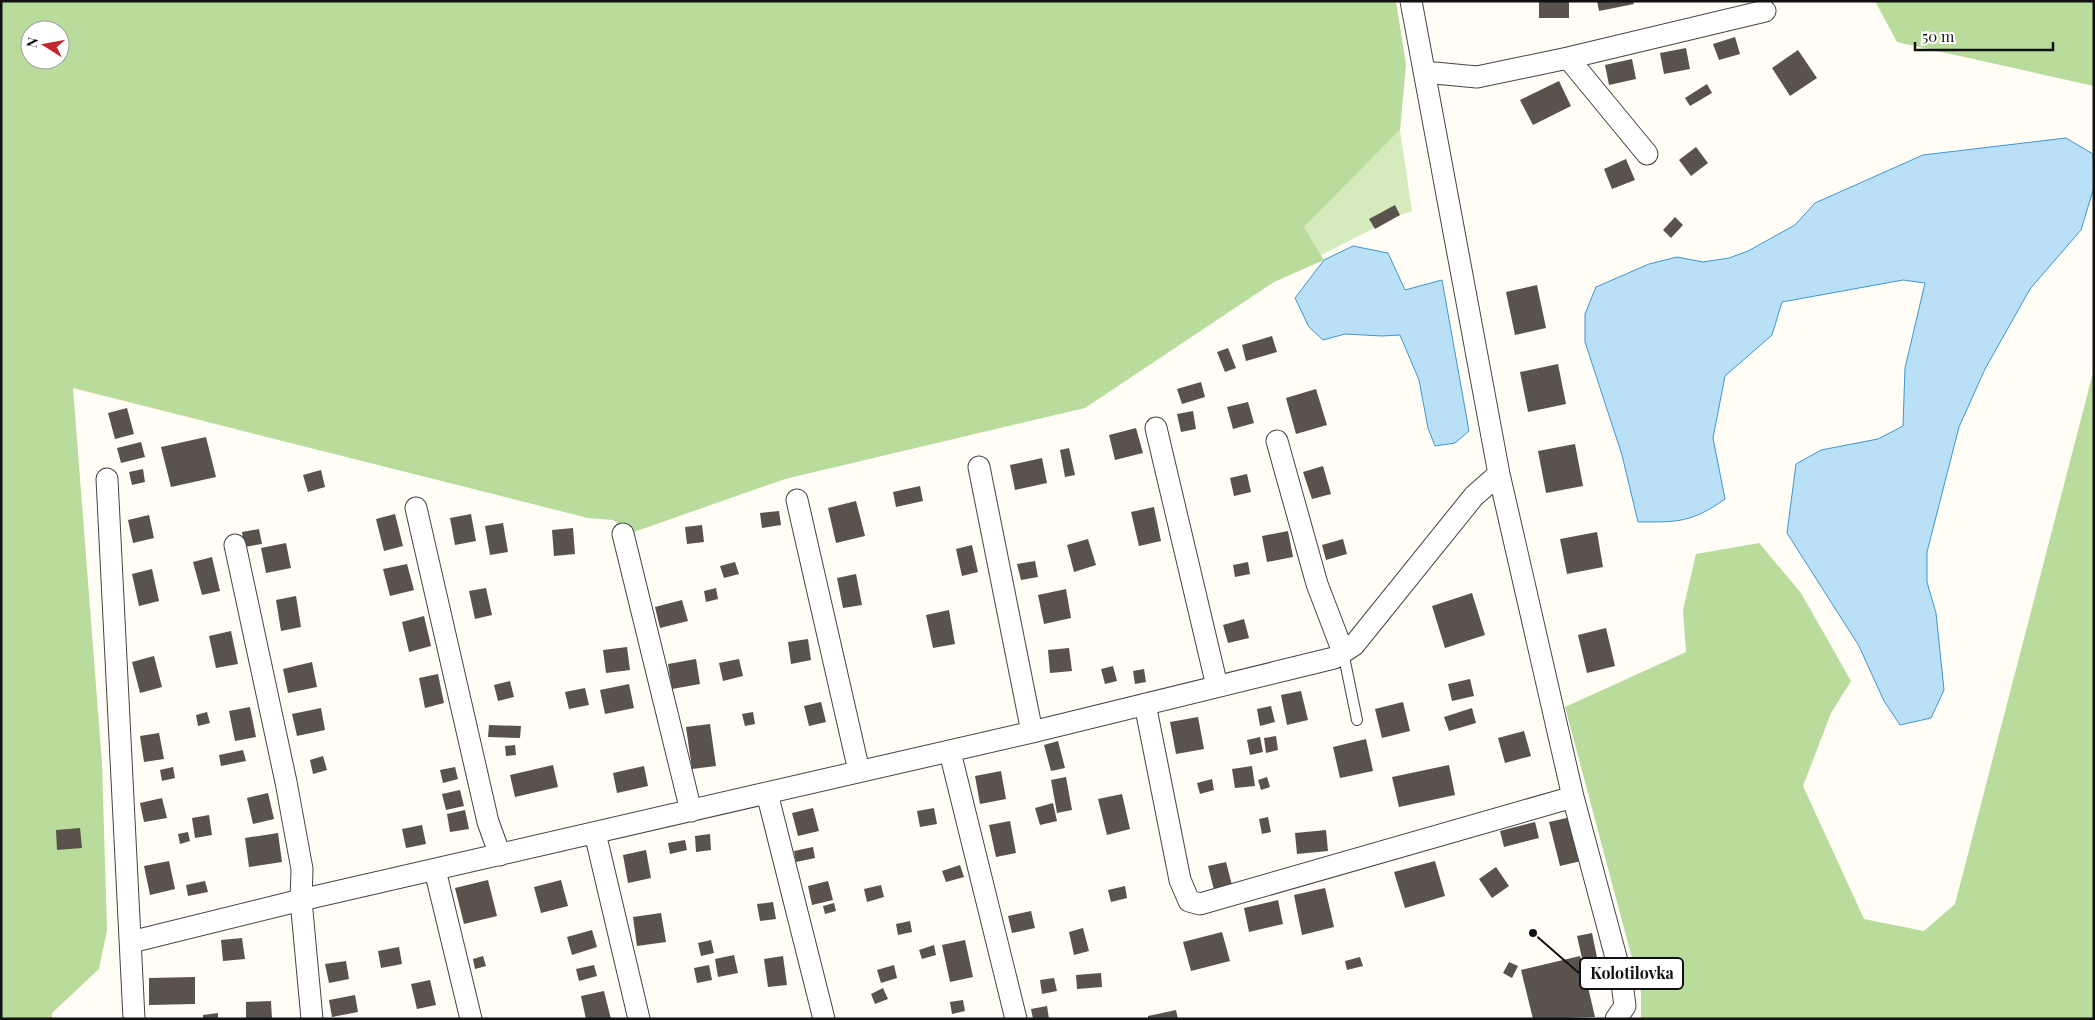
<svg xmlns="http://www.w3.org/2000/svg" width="2095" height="1020" font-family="'Playfair Display',serif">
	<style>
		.green { fill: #d5ebbd }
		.forest { fill: #b9dc9c; fill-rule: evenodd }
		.water { fill: #b9e0f7; stroke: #3f96cf }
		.building { fill: #5a524d }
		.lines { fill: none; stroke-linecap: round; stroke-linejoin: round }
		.service-casing { stroke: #444; stroke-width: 12 }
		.minor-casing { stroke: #444; stroke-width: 23 }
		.service { stroke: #fff; stroke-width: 10 }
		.minor { stroke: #fff; stroke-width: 21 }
		.leader { fill: none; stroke: #111; stroke-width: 2 }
		.callout-dot { fill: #111; stroke: #fff; stroke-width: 2 }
		.callout { fill: #fff; stroke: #111; stroke-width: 2 }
		.callout-label { font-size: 16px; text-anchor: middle; font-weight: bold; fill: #111 }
	</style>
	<rect width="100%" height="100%" fill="#fffdf5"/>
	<path class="green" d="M 1400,130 L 1412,211 L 1400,215 L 1321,255 L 1304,227 Z"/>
	<path class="forest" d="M 1,1 L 1396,1 L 1406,65 L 1400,130 L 1304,227 L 1324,260 L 1274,282 L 1085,408 L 785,479 L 631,533 L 613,520 L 588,518 L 73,388 L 102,763 L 107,930 L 99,969 L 52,1013 L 52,1019 L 1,1019 ZM 30,30 L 60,30 L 60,60 L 30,60 Z
		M 1875,1 L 2094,1 L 2094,86 L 1897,42 Z
		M 2094,369 L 2094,1019 L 1641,1019 L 1641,992 L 1565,707 L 1686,652 L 1683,610 L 1696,554 L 1759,543 L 1801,593 L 1851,681 L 1831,713 L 1803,786 L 1864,919 L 1924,931 L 1955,904 Z"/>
	<path class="water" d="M 2066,138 L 2093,154 L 2094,187 L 2081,230 L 2030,289 L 1985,369 L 1959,427 L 1927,552 L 1927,582 L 1936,613 L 1944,690 L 1931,718 L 1900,725 L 1884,701 L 1859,646 L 1787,533 L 1796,464 L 1821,450 L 1878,439 L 1903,426 L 1905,368 L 1925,283 L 1903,280 L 1782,302 L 1772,335 L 1725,376 L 1713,438 L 1725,499 C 1691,523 1678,522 1638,522 L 1622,455 L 1585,342 L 1585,314 L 1596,287 L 1649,264 L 1677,257 L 1703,262 L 1729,258 L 1748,251 L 1795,225 L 1815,203 L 1923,155 Z
		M 1353,246 L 1388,253 L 1405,290 L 1442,280 L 1469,431 L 1455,443 L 1435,446 L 1428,428 L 1419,380 L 1400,335 L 1382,336 L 1345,334 L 1323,340 L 1309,327 L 1295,298 L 1324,260 Z"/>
	<path class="building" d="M 1539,1 L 1569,1 L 1569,18 L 1539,18 Z
		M 1597,1 L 1633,1 L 1634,4 L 1599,11 Z
		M 1735,37 L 1740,54 L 1719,60 L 1713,44 Z
		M 1686,48 L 1690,69 L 1664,74 L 1660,53 Z
		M 1798,50 L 1817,78 L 1790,96 L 1772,68 Z
		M 1632,59 L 1636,79 L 1609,85 L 1605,65 Z
		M 1559,81 L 1571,106 L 1533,125 L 1520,100 Z
		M 1707,84 L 1712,93 L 1690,106 L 1685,98 Z
		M 1696,147 L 1708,163 L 1691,176 L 1679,160 Z
		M 1626,159 L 1635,180 L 1612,189 L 1604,169 Z
		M 1395,205 L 1400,215 L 1375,229 L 1369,219 Z
		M 1675,217 L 1683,225 L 1671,238 L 1663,230 Z
		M 1537,285 L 1546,328 L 1515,335 L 1506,292 Z
		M 1272,336 L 1277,352 L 1246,361 L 1242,345 Z
		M 1228,348 L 1236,368 L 1225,372 L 1217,352 Z
		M 1558,364 L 1566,404 L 1528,412 L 1520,372 Z
		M 1201,382 L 1205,397 L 1182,404 L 1177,389 Z
		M 1316,389 L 1327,425 L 1296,434 L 1286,398 Z
		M 1248,402 L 1254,423 L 1233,429 L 1227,407 Z
		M 127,408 L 134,434 L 115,439 L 108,413 Z
		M 1193,411 L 1196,429 L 1181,432 L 1177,414 Z
		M 1136,428 L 1143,453 L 1115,460 L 1109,435 Z
		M 206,437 L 216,477 L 171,487 L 161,447 Z
		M 141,442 L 145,457 L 121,463 L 117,448 Z
		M 1575,444 L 1583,486 L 1546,493 L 1538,451 Z
		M 1069,448 L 1075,475 L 1065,477 L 1060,450 Z
		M 1042,458 L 1047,483 L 1015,490 L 1010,465 Z
		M 1323,466 L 1331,494 L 1312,499 L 1303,472 Z
		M 143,469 L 145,482 L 132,485 L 129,472 Z
		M 321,470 L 325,487 L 308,492 L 303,475 Z
		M 1247,474 L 1251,492 L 1234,496 L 1230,478 Z
		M 920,486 L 923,501 L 896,507 L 893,492 Z
		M 856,501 L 865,536 L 836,543 L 828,508 Z
		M 1154,507 L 1161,541 L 1139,546 L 1131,512 Z
		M 779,511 L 781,525 L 762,528 L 760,513 Z
		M 395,514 L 403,546 L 384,551 L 376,519 Z
		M 471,514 L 476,541 L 455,545 L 450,518 Z
		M 149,515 L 154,538 L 133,543 L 128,520 Z
		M 503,523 L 508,552 L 490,555 L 485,526 Z
		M 702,525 L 704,542 L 687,544 L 685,527 Z
		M 573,528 L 575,554 L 554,556 L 552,530 Z
		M 259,529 L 262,544 L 244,547 L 242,532 Z
		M 1288,531 L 1293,557 L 1267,562 L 1262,536 Z
		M 1597,532 L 1603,567 L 1567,574 L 1560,539 Z
		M 1088,539 L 1096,565 L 1074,572 L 1067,545 Z
		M 1343,539 L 1347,554 L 1326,560 L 1322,545 Z
		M 286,543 L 291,568 L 266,573 L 261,548 Z
		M 972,545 L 978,572 L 962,576 L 956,549 Z
		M 212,557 L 220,591 L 202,595 L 193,562 Z
		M 1035,561 L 1038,577 L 1021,580 L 1017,564 Z
		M 735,562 L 739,574 L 724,578 L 720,566 Z
		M 1248,562 L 1250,574 L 1235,577 L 1233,565 Z
		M 407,564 L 414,590 L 390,596 L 383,569 Z
		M 152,569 L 159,601 L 139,606 L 132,574 Z
		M 856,574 L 862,605 L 843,608 L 837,578 Z
		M 486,588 L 492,615 L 475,619 L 469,591 Z
		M 716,588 L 718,599 L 706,602 L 704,591 Z
		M 1066,589 L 1071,618 L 1044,624 L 1038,595 Z
		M 1472,593 L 1485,635 L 1445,648 L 1432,606 Z
		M 296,596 L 301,627 L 281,631 L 276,600 Z
		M 682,600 L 688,621 L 660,628 L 655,607 Z
		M 949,610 L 955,644 L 933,648 L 926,615 Z
		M 424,616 L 431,646 L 409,652 L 402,622 Z
		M 1244,619 L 1249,638 L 1228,643 L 1223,625 Z
		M 1606,628 L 1615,666 L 1587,673 L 1578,635 Z
		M 231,631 L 238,664 L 216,668 L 209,636 Z
		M 808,639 L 811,660 L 791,664 L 788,642 Z
		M 627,647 L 630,670 L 606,673 L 603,650 Z
		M 1069,648 L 1072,671 L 1050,673 L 1048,650 Z
		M 154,656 L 162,687 L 140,693 L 132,662 Z
		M 696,659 L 700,684 L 672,689 L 668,664 Z
		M 739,659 L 743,676 L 723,681 L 719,663 Z
		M 312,662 L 317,687 L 288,693 L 283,669 Z
		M 1113,666 L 1117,681 L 1105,684 L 1101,669 Z
		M 1144,669 L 1146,682 L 1135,684 L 1133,671 Z
		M 438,674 L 444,703 L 425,708 L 419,678 Z
		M 1470,679 L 1474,696 L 1452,701 L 1448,684 Z
		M 510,681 L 514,697 L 498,701 L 494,685 Z
		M 629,684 L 634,708 L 605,714 L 600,690 Z
		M 585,688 L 589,705 L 569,709 L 565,692 Z
		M 1301,691 L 1308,720 L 1287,725 L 1281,695 Z
		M 821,702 L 826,722 L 809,726 L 804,706 Z
		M 1403,702 L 1410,731 L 1382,738 L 1375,709 Z
		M 1271,706 L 1275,722 L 1260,726 L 1257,709 Z
		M 250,707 L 256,737 L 235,741 L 229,711 Z
		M 321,708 L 325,730 L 297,736 L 292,714 Z
		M 1472,708 L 1476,723 L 1449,731 L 1444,717 Z
		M 207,712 L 210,723 L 198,726 L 196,715 Z
		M 753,712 L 755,724 L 745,726 L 742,714 Z
		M 1198,717 L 1204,749 L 1176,754 L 1170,722 Z
		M 710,724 L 716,766 L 692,769 L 686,727 Z
		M 489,725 L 521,726 L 520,738 L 488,737 Z
		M 1524,731 L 1531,756 L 1505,763 L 1498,738 Z
		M 159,733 L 164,759 L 144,762 L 140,736 Z
		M 1276,736 L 1278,750 L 1266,753 L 1264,738 Z
		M 1260,737 L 1263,752 L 1250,755 L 1247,740 Z
		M 1366,739 L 1373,771 L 1340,778 L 1333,747 Z
		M 1058,741 L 1065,768 L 1051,771 L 1044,745 Z
		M 515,745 L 516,755 L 506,756 L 505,746 Z
		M 243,750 L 246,761 L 221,766 L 219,755 Z
		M 323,756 L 327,770 L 313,774 L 310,760 Z
		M 553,765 L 558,787 L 515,797 L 510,775 Z
		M 1449,765 L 1455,795 L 1399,807 L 1392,777 Z
		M 644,766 L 648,786 L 617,793 L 613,773 Z
		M 1252,766 L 1255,786 L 1235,788 L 1232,769 Z
		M 173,767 L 175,778 L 162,781 L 160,770 Z
		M 455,767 L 458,779 L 443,783 L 440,770 Z
		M 1001,771 L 1006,799 L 980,804 L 975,776 Z
		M 1066,777 L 1072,810 L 1057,813 L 1051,780 Z
		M 1267,777 L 1270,787 L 1261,790 L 1258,780 Z
		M 1212,779 L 1214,790 L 1200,794 L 1197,783 Z
		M 460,790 L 464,806 L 446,810 L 442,794 Z
		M 268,793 L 274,819 L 253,824 L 247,798 Z
		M 1122,794 L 1130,829 L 1107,835 L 1098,799 Z
		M 162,798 L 167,818 L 144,822 L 140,803 Z
		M 1053,803 L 1057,821 L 1040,825 L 1035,808 Z
		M 813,808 L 819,831 L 798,836 L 792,813 Z
		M 934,808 L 937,824 L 920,827 L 917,811 Z
		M 465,810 L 469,829 L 450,832 L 447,814 Z
		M 209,815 L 212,835 L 195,838 L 192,818 Z
		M 1268,817 L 1271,832 L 1262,834 L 1259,819 Z
		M 1571,817 L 1581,861 L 1560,866 L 1549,822 Z
		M 1010,821 L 1016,853 L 996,857 L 989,825 Z
		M 1535,822 L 1539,838 L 1504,847 L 1500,831 Z
		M 422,825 L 426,844 L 406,848 L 402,829 Z
		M 80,828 L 82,848 L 57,850 L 56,830 Z
		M 1326,830 L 1328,851 L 1297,854 L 1295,833 Z
		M 188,832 L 190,841 L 180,844 L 178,834 Z
		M 278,833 L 282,862 L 249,867 L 245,838 Z
		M 710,834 L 711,850 L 696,852 L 695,836 Z
		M 685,840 L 687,850 L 670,854 L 668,843 Z
		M 813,847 L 815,858 L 796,862 L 794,851 Z
		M 646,850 L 651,878 L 628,883 L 623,855 Z
		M 169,861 L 175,889 L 150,895 L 144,866 Z
		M 1435,861 L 1445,896 L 1405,908 L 1394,872 Z
		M 1226,862 L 1232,885 L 1214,890 L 1208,866 Z
		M 960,865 L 964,877 L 946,882 L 942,871 Z
		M 1496,867 L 1509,886 L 1492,898 L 1479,879 Z
		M 488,880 L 497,916 L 464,924 L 455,888 Z
		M 561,880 L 568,906 L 541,913 L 534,887 Z
		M 205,881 L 208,892 L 188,896 L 186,885 Z
		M 828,881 L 833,900 L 812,905 L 808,886 Z
		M 881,885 L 884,897 L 867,902 L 864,889 Z
		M 1125,886 L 1127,898 L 1111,902 L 1108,890 Z
		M 1325,888 L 1334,927 L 1302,935 L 1294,895 Z
		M 1278,900 L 1283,924 L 1249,932 L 1244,908 Z
		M 773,902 L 776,919 L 760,921 L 757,904 Z
		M 834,903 L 836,911 L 825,914 L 823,906 Z
		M 1031,911 L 1035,928 L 1012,933 L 1008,916 Z
		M 661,913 L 666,942 L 637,946 L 633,917 Z
		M 910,921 L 912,932 L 898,935 L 896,924 Z
		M 1083,928 L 1089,951 L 1074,955 L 1069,932 Z
		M 592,930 L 597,947 L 572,955 L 567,937 Z
		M 1222,932 L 1230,961 L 1191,971 L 1183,942 Z
		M 1592,933 L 1599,967 L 1584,970 L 1595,1017 L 1533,1019 L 1521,970 L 1580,956 L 1584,967 L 1577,936 Z
		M 242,938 L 245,959 L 223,961 L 221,940 Z
		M 711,940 L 714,953 L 701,956 L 698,943 Z
		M 965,940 L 973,977 L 950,982 L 942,945 Z
		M 934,945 L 936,955 L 922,959 L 919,950 Z
		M 399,947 L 402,964 L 381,968 L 378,951 Z
		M 734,955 L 738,973 L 718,977 L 715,959 Z
		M 483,956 L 486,966 L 475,969 L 473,959 Z
		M 783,956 L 787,985 L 768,987 L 764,959 Z
		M 1360,957 L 1363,966 L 1347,970 L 1345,961 Z
		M 346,961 L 349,979 L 329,983 L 325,964 Z
		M 1509,962 L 1518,966 L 1512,978 L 1503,973 Z
		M 594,965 L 597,976 L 579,981 L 576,969 Z
		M 709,965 L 712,980 L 697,983 L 694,968 Z
		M 894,965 L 897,978 L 881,983 L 877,970 Z
		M 1101,973 L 1102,987 L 1077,989 L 1076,975 Z
		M 195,977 L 195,1004 L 149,1005 L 149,978 Z
		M 1054,978 L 1057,991 L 1042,994 L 1040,980 Z
		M 430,980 L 436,1005 L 417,1009 L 411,984 Z
		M 883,988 L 888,999 L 875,1004 L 871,994 Z
		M 604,991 L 611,1019 L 586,1019 L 581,996 Z
		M 355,995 L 358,1012 L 332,1017 L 329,1000 Z
		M 963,1000 L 965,1011 L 952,1014 L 950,1002 Z
		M 271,1001 L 272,1019 L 246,1019 L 246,1002 Z
		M 1047,1006 L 1049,1019 L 1033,1019 L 1031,1009 Z
		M 1176,1010 L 1178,1019 L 1148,1019 L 1148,1016 Z
		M 218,1013 L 218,1019 L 203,1019 L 203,1015 Z"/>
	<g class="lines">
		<g class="service-casing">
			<path id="service" d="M 1343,652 L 1357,720"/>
		</g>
		<g class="minor-casing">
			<path id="minor" d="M 1411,1 L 1499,474 L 1573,797 L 1621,976 L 1625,1006 L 1616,1019
				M 1568,58 L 1647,154
				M 1424,72 L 1477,77 L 1568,58 L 1765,11
				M 1156,428 L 1217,686
				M 1277,441 L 1317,584 L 1343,652
				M 979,467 L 1032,732
				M 107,479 L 134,1019
				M 797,500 L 859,771
				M 416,508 L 488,822 L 500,855
				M 623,534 L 691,811
				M 235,545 L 286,782 L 302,869 L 301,900 L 312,1019
				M 1145,704 L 1180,880 L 1189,901 L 1200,904 L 1573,797
				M 950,752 L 1016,1019
				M 767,793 L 824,1019
				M 595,833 L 639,1019
				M 435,870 L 471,1019
				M 131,942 L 301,900 L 1032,732 L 1334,658 L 1354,645 L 1474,496 L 1499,474"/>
		</g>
		<use href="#service" class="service"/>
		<use href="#minor" class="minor"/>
	</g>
	<path class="leader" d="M1533 933L1580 974"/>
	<circle class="callout-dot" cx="1533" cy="933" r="5"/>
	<rect class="callout" x="1580" y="958" width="103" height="31" rx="5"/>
	<g class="callout-label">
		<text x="1632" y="979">Kolotilovka</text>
	</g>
	<rect width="2095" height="1020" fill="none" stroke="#111111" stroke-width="5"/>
	<g transform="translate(45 45) rotate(281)"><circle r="24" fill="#ffffff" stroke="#a0a0a0"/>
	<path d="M0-4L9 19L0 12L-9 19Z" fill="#c4262e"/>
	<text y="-8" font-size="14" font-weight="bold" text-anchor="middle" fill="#111111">N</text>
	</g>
	<path d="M1915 42v8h138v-8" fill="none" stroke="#111111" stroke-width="2.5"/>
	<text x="1922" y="42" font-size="15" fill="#111111" stroke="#ffffff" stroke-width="4" paint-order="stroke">50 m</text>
</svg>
